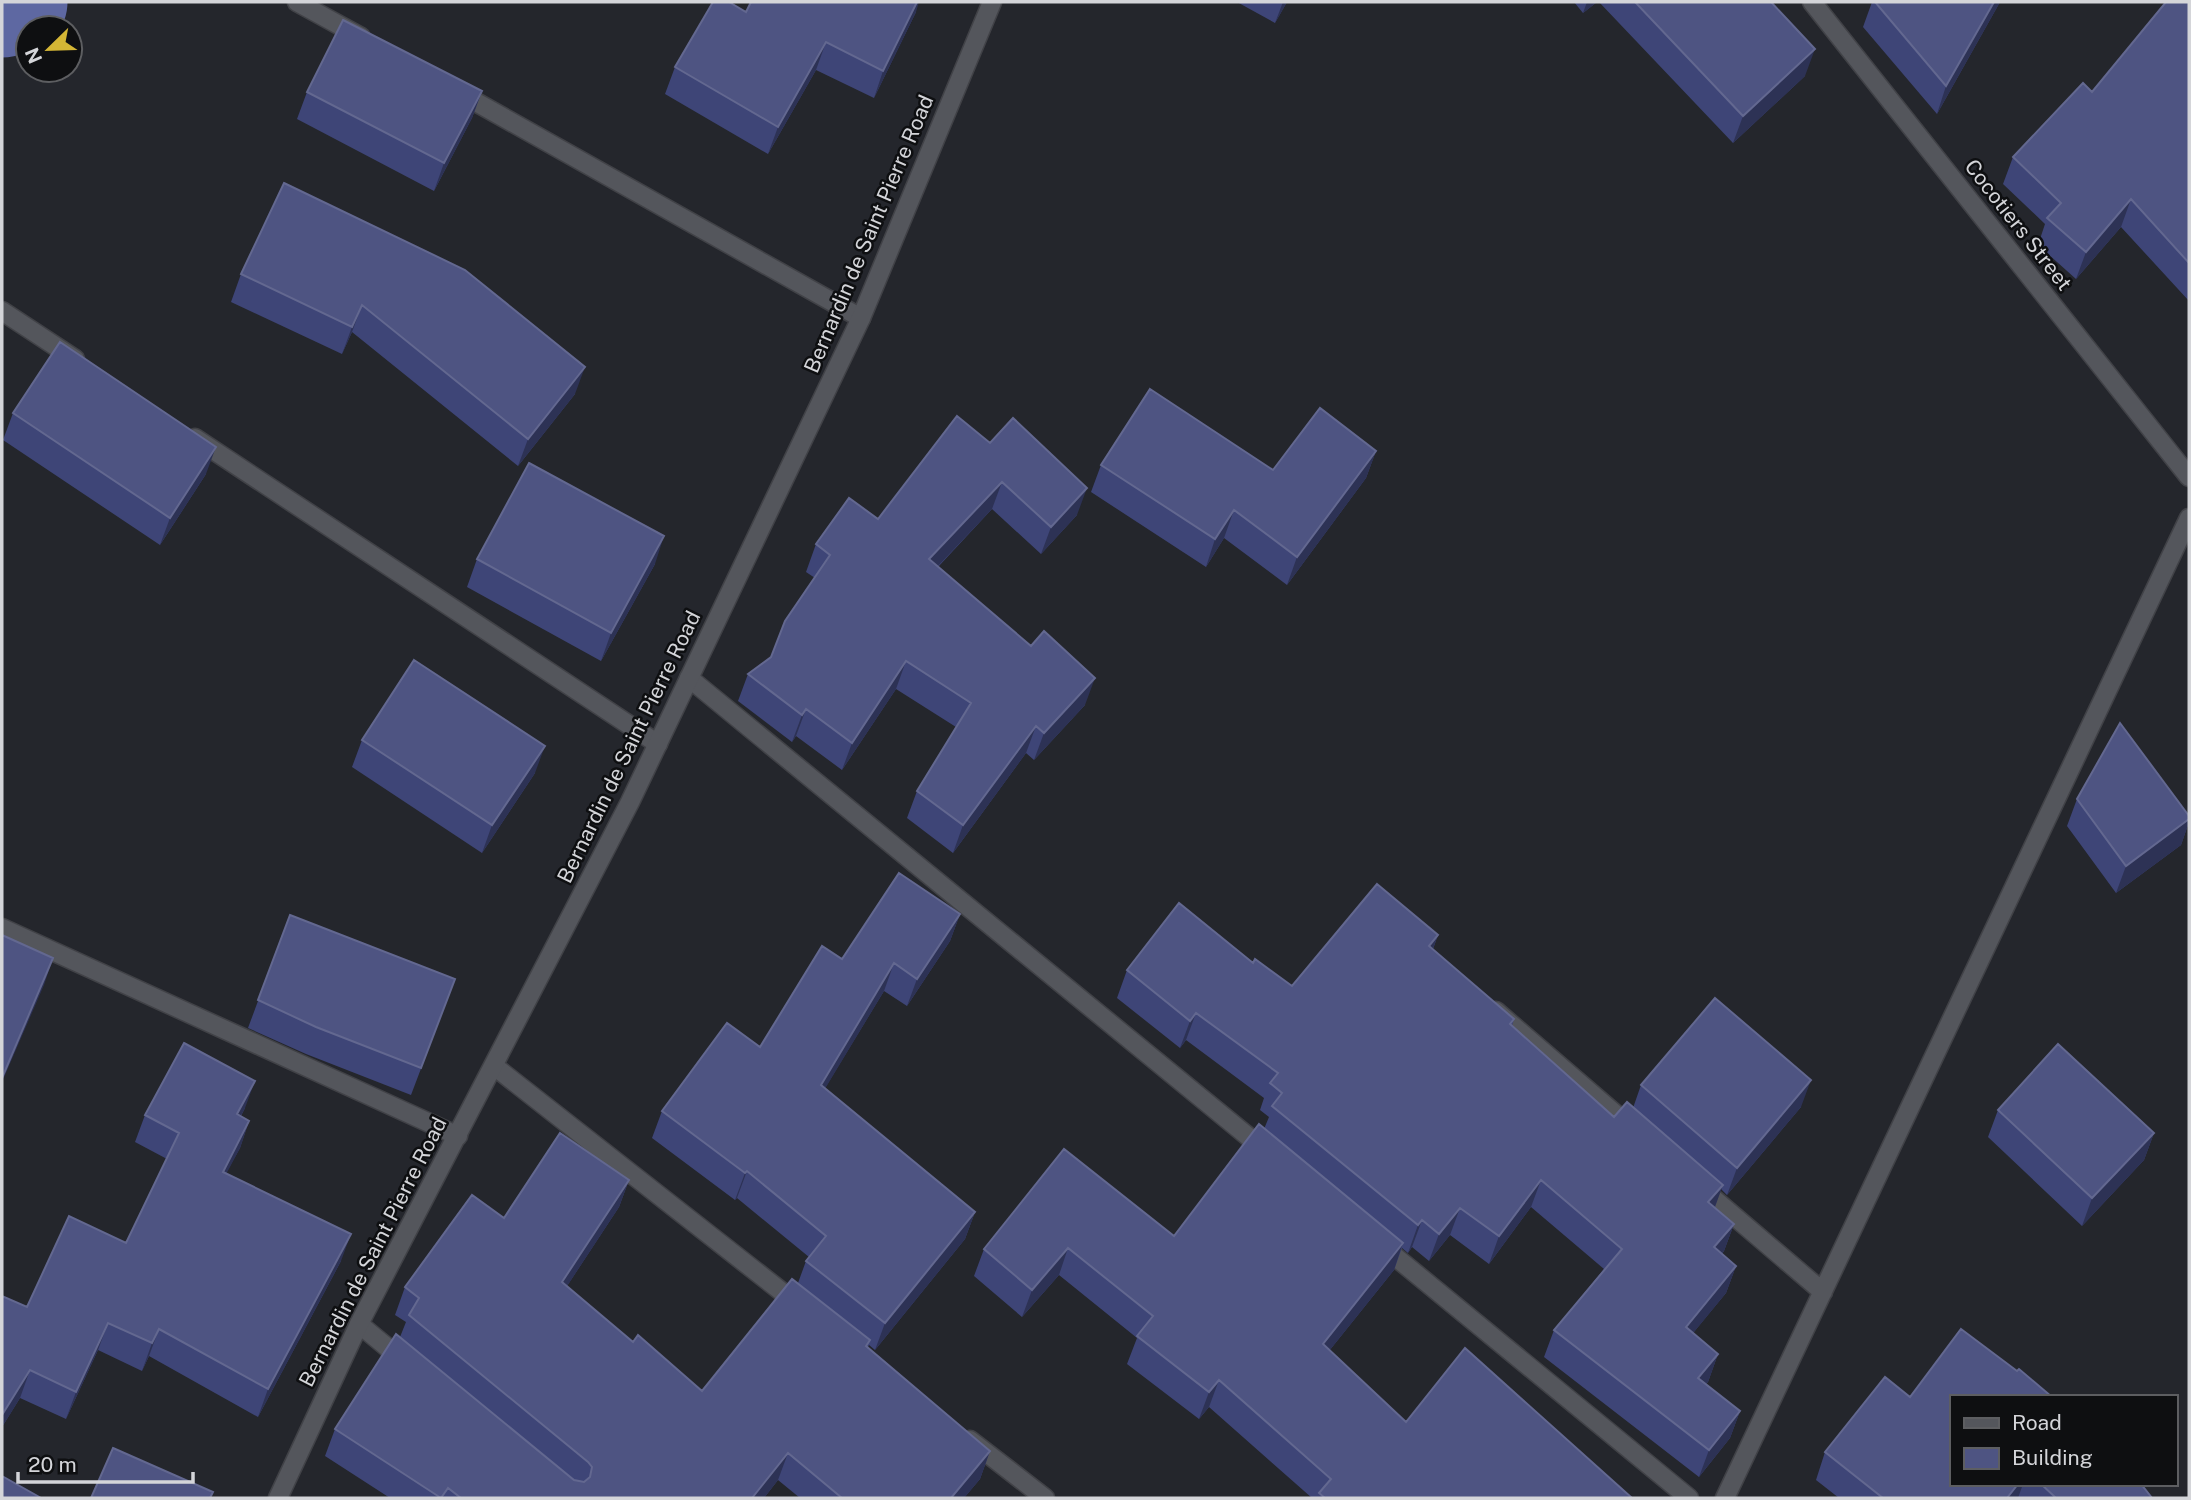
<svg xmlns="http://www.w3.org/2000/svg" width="2191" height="1500" font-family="'Public Sans',sans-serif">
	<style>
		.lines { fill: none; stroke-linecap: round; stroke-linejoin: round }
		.river { stroke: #5e68a2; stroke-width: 105 }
		.minor-casing { stroke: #414247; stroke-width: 21 }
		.secondary-casing { stroke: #414247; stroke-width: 21 }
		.minor { stroke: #54565c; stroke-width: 18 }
		.secondary { stroke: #54565c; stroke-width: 18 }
		.wall { fill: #3e4577 }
		.shaded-wall { fill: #2d3255 }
		.building { fill: #4e5482; stroke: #636890; stroke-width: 2 }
		.labels { text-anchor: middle; stroke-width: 5; stroke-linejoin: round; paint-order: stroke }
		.street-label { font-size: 21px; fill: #d4d5d9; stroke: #0e0f11 }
	</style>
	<rect width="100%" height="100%" fill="#24262c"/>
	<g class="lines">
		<path class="river" d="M 2,5 L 15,2"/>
		<g class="minor-casing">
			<path id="minor" d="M 297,2 L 361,37
				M 1812,2 L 2189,477
				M 458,92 L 861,318
				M 2,311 L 75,359
				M 195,438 L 658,744
				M 689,678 L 1267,1152
				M 2,928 L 458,1136
				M 1496,1011 L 1634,1130
				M 494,1066 L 800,1306
				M 1700,1187 L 1823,1292
				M 1381,1245 L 1689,1498
				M 359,1324 L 405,1362
				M 970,1440 L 1045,1498
				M 1725,1498 L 2189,518"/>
		</g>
		<g class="secondary-casing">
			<path id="secondary" d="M 278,1498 L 359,1324 L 630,802 L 861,318 L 992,2"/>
		</g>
		<use href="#minor" class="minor"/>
		<use href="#secondary" class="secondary"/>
	</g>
	<path class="wall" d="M 1237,2 L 1287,2 L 1275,23 Z
		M 1574,2 L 1597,2 L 1583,13 Z
		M 1599,2 L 1771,2 L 1805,76 L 1733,143 Z
		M 1872,2 L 2000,2 L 1937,114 L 1863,27 Z
		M 2189,2 L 2189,301 L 2121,227 L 2076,279 L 2038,245 L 2045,224 L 2003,184 L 2013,157 L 2092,92 Z
		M 746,12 L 916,12 L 874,98 L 816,70 L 768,154 L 665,94 L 675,67 Z
		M 482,91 L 472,118 L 434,191 L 297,119 L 307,92 Z
		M 284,183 L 575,394 L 518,466 L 352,332 L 342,354 L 231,302 L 241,274 Z
		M 13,413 L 206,474 L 160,545 L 3,440 Z
		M 957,416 L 1077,515 L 1041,554 L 992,509 L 938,567 L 1085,705 L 1034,760 L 1026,753 L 953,853 L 907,818 L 917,791 L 956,727 L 896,689 L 842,770 L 796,736 L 792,742 L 738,701 L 748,674 L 771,657 L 815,578 L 806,572 L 816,544 L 878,519 Z
		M 1376,451 L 1366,478 L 1287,585 L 1224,538 L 1206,567 L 1091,492 L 1101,465 L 1273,470 Z
		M 477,559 L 655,564 L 601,661 L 467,587 Z
		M 362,740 L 535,773 L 482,853 L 352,767 Z
		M 2077,799 L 2189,816 L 2189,822 L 2181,845 L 2116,893 L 2067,826 Z
		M 960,914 L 950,941 L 907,1006 L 884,991 L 825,1088 L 975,1212 L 965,1239 L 875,1350 L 869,1345 L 868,1347 L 990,1451 L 980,1479 L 964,1498 L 800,1498 L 778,1480 L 764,1498 L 390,1498 L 325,1456 L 335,1429 L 400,1337 L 406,1322 L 395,1315 L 405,1287 L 504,1218 L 629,1180 L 619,1207 L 567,1286 L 633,1342 L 702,1391 L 798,1283 L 806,1261 L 809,1257 L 737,1198 L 735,1200 L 652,1138 L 662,1111 L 760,1047 L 842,959 Z
		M 290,915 L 455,979 L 411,1095 L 306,1054 L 248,1028 Z
		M 1438,935 L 1433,949 L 1514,1019 L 1512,1026 L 1614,1117 L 1633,1108 L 1641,1085 L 1801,1107 L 1727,1195 L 1721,1189 L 1715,1207 L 1734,1224 L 1724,1251 L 1722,1254 L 1736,1266 L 1726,1293 L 1693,1333 L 1718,1354 L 1708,1382 L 1706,1384 L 1740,1411 L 1730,1438 L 1699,1477 L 1544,1357 L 1554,1330 L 1604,1269 L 1531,1207 L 1489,1264 L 1450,1235 L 1429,1261 L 1412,1247 L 1408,1253 L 1402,1248 L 1394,1270 L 1329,1351 L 1406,1422 L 1632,1498 L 1312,1498 L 1209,1407 L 1199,1419 L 1127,1364 L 1137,1338 L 1059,1275 L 1022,1317 L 974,1276 L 984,1249 L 1174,1236 L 1264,1129 L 1269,1117 L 1260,1110 L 1264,1098 L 1186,1040 L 1180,1048 L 1117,998 L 1127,970 L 1253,963 L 1292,986 Z
		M 245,1108 L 241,1116 L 249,1121 L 240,1148 L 226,1173 L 341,1261 L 258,1417 L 149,1356 L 142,1371 L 98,1350 L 66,1419 L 20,1398 L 2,1427 L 2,1296 L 27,1307 L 126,1243 L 167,1159 L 135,1142 L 145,1115 Z
		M 1998,1110 L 2154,1133 L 2144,1160 L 2082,1226 L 1988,1137 Z
		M 1825,1452 L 1951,1484 L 2142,1484 L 2141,1485 L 2152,1498 L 1839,1498 L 1816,1480 Z"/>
	<path class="shaded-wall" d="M 917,2 L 919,2 L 916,12 L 874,98 L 883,71 Z
		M 1283,2 L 1287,2 L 1275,23 Z
		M 1587,2 L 1597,2 L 1583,13 Z
		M 1994,2 L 2000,2 L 1937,114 L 1946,86 Z
		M 826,42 L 816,70 L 768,154 L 778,127 Z
		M 1815,49 L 1805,76 L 1733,143 L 1743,116 Z
		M 482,91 L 472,118 L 434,191 L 444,163 Z
		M 2131,199 L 2121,227 L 2076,279 L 2086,252 Z
		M 362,305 L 352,332 L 342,354 L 352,327 Z
		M 585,367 L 575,394 L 518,466 L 528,439 Z
		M 216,447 L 206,474 L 160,545 L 170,518 Z
		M 1376,451 L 1366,478 L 1287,585 L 1297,557 Z
		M 1002,482 L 992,509 L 919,586 L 929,559 Z
		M 1087,488 L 1077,515 L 1041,554 L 1051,527 Z
		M 1234,510 L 1224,538 L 1206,567 L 1215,539 Z
		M 664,536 L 655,564 L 601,661 L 611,633 Z
		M 906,661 L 896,689 L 842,770 L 852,743 Z
		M 1095,678 L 1085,705 L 1034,760 L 1044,733 Z
		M 806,709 L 796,736 L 792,742 L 802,715 Z
		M 1036,726 L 1026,753 L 953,853 L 963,825 Z
		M 545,746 L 535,773 L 482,853 L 492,825 Z
		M 2189,819 L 2189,822 L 2181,845 L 2116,893 L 2126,866 Z
		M 960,914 L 950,941 L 907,1006 L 917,979 Z
		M 1438,935 L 1428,962 L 1429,946 Z
		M 53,958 L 44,985 L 2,1082 L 2,1078 Z
		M 894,963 L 884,991 L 811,1112 L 821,1085 Z
		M 1196,1013 L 1186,1040 L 1180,1048 L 1190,1021 Z
		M 1811,1080 L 1801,1107 L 1727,1195 L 1737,1168 Z
		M 255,1081 L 245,1108 L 227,1141 L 237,1114 Z
		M 249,1121 L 240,1148 L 213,1199 L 223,1172 Z
		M 2154,1133 L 2144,1160 L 2082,1226 L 2092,1198 Z
		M 747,1171 L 737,1198 L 735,1200 L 745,1173 Z
		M 629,1180 L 619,1207 L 552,1309 L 562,1282 Z
		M 1541,1180 L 1531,1207 L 1489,1264 L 1499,1236 Z
		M 1723,1185 L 1713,1212 L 1708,1202 Z
		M 1460,1208 L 1450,1235 L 1429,1261 L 1439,1234 Z
		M 975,1212 L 965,1239 L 875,1350 L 885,1323 Z
		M 1422,1220 L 1412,1247 L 1408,1253 L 1418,1225 Z
		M 1734,1224 L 1724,1251 L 1704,1274 L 1714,1247 Z
		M 351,1234 L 341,1261 L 258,1417 L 268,1389 Z
		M 1403,1243 L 1394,1270 L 1313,1371 L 1323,1344 Z
		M 1068,1248 L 1059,1275 L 1022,1317 L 1032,1290 Z
		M 1736,1266 L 1726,1293 L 1676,1354 L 1686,1327 Z
		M 108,1323 L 98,1350 L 66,1419 L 76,1392 Z
		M 159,1329 L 149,1356 L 142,1371 L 152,1343 Z
		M 1718,1354 L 1708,1382 L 1688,1405 L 1698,1378 Z
		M 30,1370 L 20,1398 L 2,1427 L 2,1415 Z
		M 1219,1380 L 1209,1407 L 1199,1419 L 1209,1392 Z
		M 1740,1411 L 1730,1438 L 1699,1477 L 1709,1450 Z
		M 990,1451 L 980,1479 L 964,1498 L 951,1498 Z
		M 788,1453 L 778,1480 L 764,1498 L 752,1498 Z
		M 2018,1484 L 2023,1484 L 2018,1498 L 2007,1498 Z"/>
	<path class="building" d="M 713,2 L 729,2 L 746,12 L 751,2 L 917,2 L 883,71 L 826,42 L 778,127 L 675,67 Z
		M 1635,2 L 1771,2 L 1815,49 L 1743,116 Z
		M 1875,2 L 1994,2 L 1946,86 Z
		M 2166,2 L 2189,2 L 2189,263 L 2131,199 L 2086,252 L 2047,218 L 2061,203 L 2013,157 L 2083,83 L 2092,92 Z
		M 343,20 L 482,91 L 444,163 L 307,92 Z
		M 284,183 L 465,270 L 585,367 L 528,439 L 362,305 L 352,327 L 241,274 Z
		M 60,342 L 216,447 L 170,518 L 13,413 Z
		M 1150,389 L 1273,470 L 1320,408 L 1376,451 L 1297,557 L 1234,510 L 1215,539 L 1101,465 Z
		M 957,416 L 990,443 L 1013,418 L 1087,488 L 1051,527 L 1002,482 L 929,559 L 1031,646 L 1044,631 L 1095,678 L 1044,733 L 1036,726 L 963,825 L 917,791 L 971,703 L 906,661 L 852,743 L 806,709 L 802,715 L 748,674 L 771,657 L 785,621 L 830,555 L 816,544 L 849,498 L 878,519 Z
		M 529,463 L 664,536 L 611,633 L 477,559 Z
		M 414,660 L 545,746 L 492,825 L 362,740 Z
		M 2120,723 L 2189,816 L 2189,819 L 2126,866 L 2077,799 Z
		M 899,873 L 960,914 L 917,979 L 894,963 L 821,1085 L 975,1212 L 885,1323 L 806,1261 L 826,1236 L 747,1171 L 745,1173 L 662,1111 L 727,1023 L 760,1047 L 822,946 L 842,959 Z
		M 1377,884 L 1438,935 L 1429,946 L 1514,1019 L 1510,1024 L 1614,1117 L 1627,1102 L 1723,1185 L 1708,1202 L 1734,1224 L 1714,1247 L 1736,1266 L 1686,1327 L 1718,1354 L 1698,1378 L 1740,1411 L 1709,1450 L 1554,1330 L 1622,1249 L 1541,1180 L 1499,1236 L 1460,1208 L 1439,1234 L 1422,1220 L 1418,1225 L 1272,1106 L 1282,1093 L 1270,1083 L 1278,1073 L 1196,1013 L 1190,1021 L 1127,970 L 1179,903 L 1253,963 L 1255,959 L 1292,986 Z
		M 290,915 L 455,979 L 421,1068 L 316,1027 L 258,1000 Z
		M 2,935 L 53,958 L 2,1078 Z
		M 1715,998 L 1811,1080 L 1737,1168 L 1641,1085 Z
		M 184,1043 L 255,1081 L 237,1114 L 249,1121 L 223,1172 L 351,1234 L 268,1389 L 159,1329 L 152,1343 L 108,1323 L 76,1392 L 30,1370 L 2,1415 L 2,1296 L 27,1307 L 69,1216 L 126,1243 L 179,1133 L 145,1115 Z
		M 2058,1044 L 2154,1133 L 2092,1198 L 1998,1110 Z
		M 1259,1124 L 1403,1243 L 1323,1344 L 1406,1422 L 1465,1348 L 1632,1498 L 1325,1498 L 1319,1493 L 1331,1479 L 1219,1380 L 1209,1392 L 1137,1336 L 1153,1316 L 1068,1248 L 1032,1290 L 984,1249 L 1064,1149 L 1174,1236 Z
		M 560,1133 L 629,1180 L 562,1282 L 633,1342 L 638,1335 L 702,1391 L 792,1279 L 870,1340 L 866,1346 L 990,1451 L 951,1498 L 842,1498 L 788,1453 L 752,1498 L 461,1498 L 448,1488 L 441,1498 L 335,1429 L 396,1334 L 574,1480 L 584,1482 L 590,1477 L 592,1467 L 588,1462 L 409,1315 L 419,1298 L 405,1287 L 472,1195 L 504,1218 Z
		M 1961,1329 L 2017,1371 L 2019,1369 L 2052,1397 L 1951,1397 L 1951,1484 L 2018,1484 L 2007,1498 L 1883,1498 L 1825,1452 L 1885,1377 L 1910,1397 Z
		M 113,1448 L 213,1492 L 210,1498 L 91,1498 Z
		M 2,1476 L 41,1498 L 2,1498 Z
		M 2041,1484 L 2141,1484 L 2152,1498 L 2056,1498 Z"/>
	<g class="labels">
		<g class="street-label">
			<text transform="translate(2018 225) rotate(52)" y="7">Cocotiers Street</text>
			<text transform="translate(869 234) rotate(-67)" y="7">Bernardin de Saint Pierre Road</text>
			<text transform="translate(629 747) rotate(-64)" y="7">Bernardin de Saint Pierre Road</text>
			<text transform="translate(373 1252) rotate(-63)" y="7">Bernardin de Saint Pierre Road</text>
		</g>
	</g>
	<rect width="2191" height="1500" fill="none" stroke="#d4d5d9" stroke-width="7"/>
	<rect x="1950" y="1395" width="228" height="91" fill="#0e0f11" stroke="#5d5e61" stroke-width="2"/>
	<rect x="1964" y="1418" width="35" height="10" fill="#54565c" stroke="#5d5e61" stroke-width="2"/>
	<text x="2012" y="1430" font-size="21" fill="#d4d5d9">Road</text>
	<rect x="1964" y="1448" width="35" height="21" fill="#4e5482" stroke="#5d5e61" stroke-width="2"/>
	<text x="2012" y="1465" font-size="21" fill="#d4d5d9">Building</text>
	<g transform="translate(49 49) rotate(247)"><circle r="33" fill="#0e0f11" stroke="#5d5e61" stroke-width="2"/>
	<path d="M0-5L12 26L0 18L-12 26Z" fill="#d4b635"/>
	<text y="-10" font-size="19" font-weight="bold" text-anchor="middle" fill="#d4d5d9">N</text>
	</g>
	<path d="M18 1472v10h175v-10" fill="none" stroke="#d4d5d9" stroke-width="3.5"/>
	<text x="28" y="1472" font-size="21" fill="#d4d5d9" stroke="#0e0f11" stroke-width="5" paint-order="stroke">20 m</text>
</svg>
